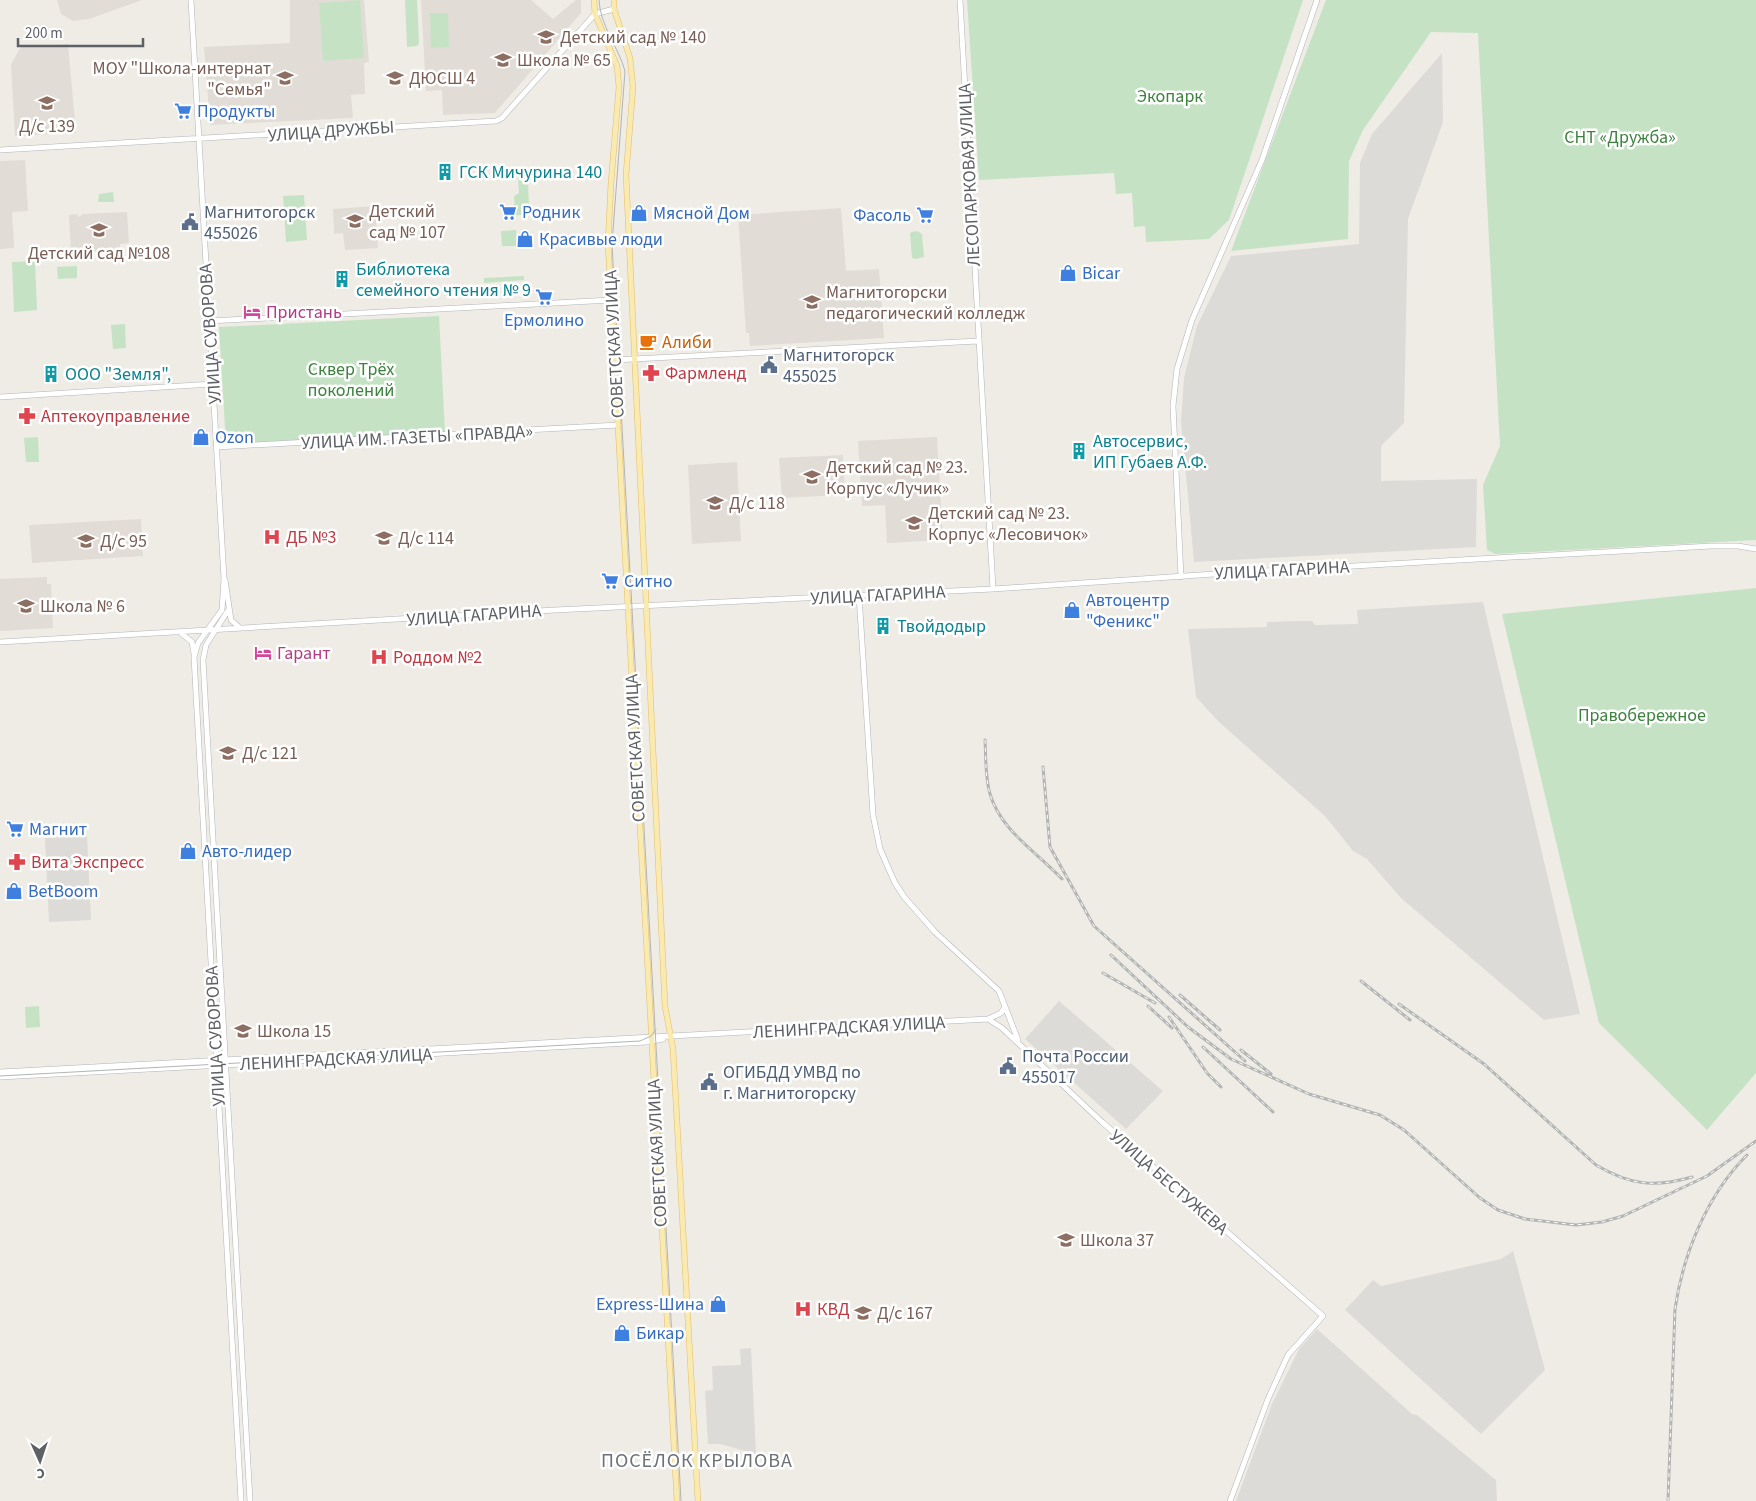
<svg xmlns="http://www.w3.org/2000/svg" width="1756" height="1501" font-family="'Source Sans 3',sans-serif">
	<style>
		.industrial { fill: #dddbd7 }
		.education { fill: #e1ddd6 }
		.green { fill: #c5e3c4 }
		.lines { fill: none; stroke-linecap: round; stroke-linejoin: round }
		.secondary-casing { stroke: #b1b4b9; stroke-width: 6 }
		.primary-casing { stroke: #e6bd66; stroke-width: 6 }
		.secondary { stroke: #fff; stroke-width: 5 }
		.primary { stroke: #f8eab0; stroke-width: 5 }
		.tram { stroke: #b3b4b4; stroke-width: 1 }
		.rail-casing { stroke: #b3b4b4; stroke-width: 3 }
		.rail { stroke: #fff; stroke-width: 1; stroke-dasharray: 4; stroke-linecap: butt }
		.labels { text-anchor: middle; stroke-width: 5; stroke-linejoin: round; paint-order: stroke }
		.education-label { font-size: 18px; fill: #785e54; stroke: #fff; text-anchor: start }
		.park-label { font-size: 18px; fill: #3d833e; stroke: #fff }
		.shop-label { font-size: 18px; fill: #366cbe; stroke: #fff; text-anchor: start }
		.street-label { font-size: 18px; fill: #5d6064; stroke: #fff }
		.culture-label { font-size: 18px; fill: #0d838f; stroke: #fff; text-anchor: start }
		.service-label { font-size: 18px; fill: #4e5e75; stroke: #fff; text-anchor: start }
		.hotel-label { font-size: 18px; fill: #b23c85; stroke: #fff; text-anchor: start }
		.food-label { font-size: 18px; fill: #c56008; stroke: #fff; text-anchor: start }
		.health-label { font-size: 18px; fill: #be3a42; stroke: #fff; text-anchor: start }
		.quarter-label { font-size: 20px; letter-spacing: 1px; fill: #6e7276; stroke: #fff }
	</style>
	<rect width="100%" height="100%" fill="#eeece5"/>
	<path class="industrial" d="M 1442,53 L 1443,122 L 1408,219 L 1404,423 L 1381,446 L 1381,481 L 1477,479 L 1476,547 L 1194,562 L 1181,421 L 1184,378 L 1197,326 L 1231,256 L 1359,244 L 1360,163 L 1372,134 Z
		M 1483,602 L 1580,1014 L 1544,1020 L 1401,898 L 1367,859 L 1353,851 L 1325,816 L 1219,722 L 1196,697 L 1188,629 L 1267,627 L 1267,622 L 1295,621 L 1312,621 L 1315,625 L 1358,624 L 1357,610 Z
		M 87,836 L 91,920 L 49,922 L 45,838 Z
		M 1059,1001 L 1163,1091 L 1126,1129 L 1025,1039 Z
		M 1513,1251 L 1545,1370 L 1481,1434 L 1345,1310 L 1373,1280 L 1381,1286 L 1501,1259 Z
		M 1317,1329 L 1412,1414 L 1417,1415 L 1496,1480 L 1497,1501 L 1236,1501 L 1272,1404 L 1299,1349 Z
		M 751,1348 L 756,1454 L 720,1444 L 708,1444 L 705,1391 L 713,1390 L 712,1366 L 741,1365 L 740,1349 Z"/>
	<path class="education" d="M 57,0 L 142,0 L 89,19 L 73,21 L 61,14 Z
		M 290,0 L 364,0 L 369,62 L 364,63 L 365,94 L 351,95 L 353,118 L 210,125 L 204,47 L 290,43 Z
		M 421,0 L 531,0 L 553,19 L 576,0 L 581,0 L 581,13 L 495,113 L 443,115 L 442,90 L 426,91 Z
		M 68,44 L 76,133 L 15,136 L 11,64 L 21,47 Z
		M 25,160 L 28,211 L 12,212 L 14,248 L 0,249 L 0,161 Z
		M 375,206 L 378,248 L 345,250 L 343,233 L 334,234 L 333,209 Z
		M 841,208 L 846,271 L 879,269 L 884,338 L 750,346 L 749,333 L 746,333 L 738,215 Z
		M 127,212 L 129,243 L 120,244 L 120,251 L 71,253 L 69,215 L 77,214 L 79,217 L 83,214 Z
		M 937,437 L 943,540 L 887,543 L 885,505 L 862,506 L 858,441 Z
		M 843,455 L 845,495 L 782,498 L 779,458 Z
		M 737,462 L 741,541 L 692,544 L 688,465 Z
		M 141,519 L 143,556 L 32,563 L 29,525 Z
		M 47,577 L 47,584 L 51,584 L 53,628 L 0,631 L 0,579 Z"/>
	<path class="green" d="M 360,0 L 364,58 L 323,61 L 319,3 Z
		M 405,0 L 417,0 L 419,43 L 417,46 L 407,47 Z
		M 967,0 L 1303,0 L 1229,220 L 1209,239 L 1146,242 L 1145,226 L 1134,227 L 1132,193 L 1116,194 L 1114,173 L 979,180 Z
		M 1326,0 L 1756,0 L 1756,540 L 1495,554 L 1487,550 L 1483,485 L 1500,446 L 1478,33 L 1431,32 L 1363,130 L 1349,161 L 1348,239 L 1231,251 Z
		M 430,13 L 448,13 L 449,47 L 431,48 Z
		M 518,176 L 522,176 L 528,182 L 529,207 L 535,207 L 535,211 L 525,212 L 525,215 L 515,215 L 514,196 L 519,193 Z
		M 113,192 L 114,202 L 98,202 L 99,194 Z
		M 304,195 L 307,240 L 286,242 L 283,196 Z
		M 516,230 L 517,246 L 502,246 L 501,231 Z
		M 917,231 L 922,234 L 924,257 L 916,259 L 912,258 L 910,234 L 911,232 Z
		M 35,261 L 37,310 L 14,312 L 12,262 Z
		M 77,266 L 77,278 L 58,279 L 57,267 Z
		M 524,276 L 524,280 L 484,283 L 484,278 Z
		M 439,316 L 445,433 L 226,444 L 219,327 Z
		M 125,324 L 126,348 L 113,349 L 111,325 Z
		M 38,437 L 39,462 L 26,462 L 24,438 Z
		M 1756,588 L 1756,1073 L 1707,1130 L 1599,1023 L 1502,614 Z
		M 39,1006 L 40,1027 L 26,1028 L 25,1007 Z"/>
	<g class="lines">
		<g class="secondary-casing">
			<path id="secondary" d="M 191,0 L 224,579 L 222,610 L 198,643 L 194,657 L 241,1501
				M 960,0 L 993,589
				M 0,150 L 496,121 L 502,118 L 595,14 L 614,9
				M 209,321 L 611,300
				M 614,360 L 978,341
				M 0,397 L 213,384
				M 217,447 L 618,425
				M 1181,577 L 1173,406 L 1177,369 L 1192,320 L 1262,160 L 1317,0
				M 225,580 L 231,620 L 240,628
				M 859,595 L 873,815 L 880,849 L 895,883 L 905,898 L 935,932 L 999,991 L 1018,1040
				M 229,609 L 206,645 L 203,660 L 250,1501
				M 181,633 L 192,642 L 194,654
				M 0,642 L 555,610 L 993,589 L 1229,573 L 1711,546 L 1738,546 L 1756,549
				M 988,1019 L 1001,1013 L 1005,1007
				M 0,1072 L 988,1019 L 1002,1028 L 1102,1122 L 1323,1316 L 1288,1355 L 1268,1399 L 1230,1501
				M 0,1077 L 647,1042 L 663,1039"/>
		</g>
		<g class="primary-casing">
			<path id="primary" d="M 594,0 L 595,14 L 617,66 L 619,87 L 611,183 L 608,243 L 677,1501
				M 614,0 L 614,9 L 630,58 L 633,87 L 626,175 L 665,1006 L 673,1049 L 698,1501"/>
		</g>
		<use href="#secondary" class="secondary"/>
		<use href="#primary" class="primary"/>
		<path class="tram" d="M 599,0 C 600,26 618,46 625,71 L 612,244 L 681,1501
			M 0,1076 L 640,1041 L 651,1036 L 656,1029"/>
		<g class="rail-casing">
			<path id="rail" d="M 985,740 C 986,757 985,777 990,794 C 1001,831 1037,852 1062,879
				M 1043,767 L 1050,847 L 1094,926 L 1245,1061
				M 1111,955 L 1188,1027 L 1231,1059 L 1309,1094 L 1380,1115 L 1404,1130 L 1480,1198 L 1498,1210 L 1525,1219 L 1576,1225 L 1602,1222 L 1623,1216 L 1707,1176 L 1756,1141
				M 1103,973 L 1155,1003
				M 1361,981 L 1410,1020
				M 1180,995 L 1220,1030
				M 1399,1004 L 1484,1064 L 1596,1165 C 1630,1185 1654,1188 1692,1177
				M 1148,1006 L 1172,1028
				M 1169,1017 L 1207,1073 L 1221,1087
				M 1203,1047 L 1273,1112
				M 1241,1050 L 1271,1074
				M 1668,1501 L 1675,1309 C 1683,1254 1707,1195 1747,1155"/>
		</g>
		<use href="#rail" class="rail"/>
	</g>
	<defs>
		<g id="school-bare" transform="scale(1.35)"><path d="M0-5L7-2L0 1L-7-2ZM-4 1L0 2.5L4 1V4Q0 6-4 4Z" fill="#8d6e63" stroke="#fff" stroke-width="2.5" paint-order="stroke"/></g>
		<g id="university-bare" transform="scale(1.35)"><path d="M0-5L7-2L0 1L-7-2ZM-4 1L0 2.5L4 1V4Q0 6-4 4Z" fill="#8d6e63" stroke="#fff" stroke-width="2.5" paint-order="stroke"/></g>
		<g id="supermarket-bare" transform="scale(1.35)"><path d="M-6-5.5h2.5l.6 2H6L4.5 2H-2.5L-4.4-4H-6ZM-1.5 3.2a1.3 1.3 0 1 0 .1 0ZM3 3.2a1.3 1.3 0 1 0 .1 0Z" fill="#3f7fe0" stroke="#fff" stroke-width="2.5" paint-order="stroke"/></g>
		<g id="building-bare" transform="scale(1.35)"><path d="M-4-6H4V6H1V3H-1V6H-4ZM-2.5-4.3h1.7v1.8h-1.7ZM.8-4.3h1.7v1.8H.8ZM-2.5-1h1.7V.8h-1.7ZM.8-1h1.7V.8H.8Z" fill="#0f9aa8" stroke="#fff" stroke-width="2.5" paint-order="stroke"/></g>
		<g id="shop-bare" transform="scale(1.35)"><path d="M-5-2.5h2.3a2.7 3.5 0 0 1 5.4 0H5L5.5 6h-11ZM-1.5-2.5h3a1.5 2.3 0 0 0-3 0Z" fill="#3f7fe0" stroke="#fff" stroke-width="2.5" paint-order="stroke"/></g>
		<g id="civic-bare" transform="scale(1.35)"><path d="M-.6-6.5H3V-4.5H.6V-3L4-1V1h2V6H-6V1h2V-1L-.6-3ZM-1.2 2.5V6h2.4V2.5Z" fill="#5c6f8a" stroke="#fff" stroke-width="2.5" paint-order="stroke"/></g>
		<g id="hotel-bare" transform="scale(1.35)"><path d="M-6-4.5h1.5V1H6V5H4.5V3h-9V5H-6ZM-4 0a1.8 1.8 0 1 1 3.6 0ZM.5 0V-2.5h3Q6-2.5 6 0Z" fill="#d1479c" stroke="#fff" stroke-width="2.5" paint-order="stroke"/></g>
		<g id="cafe-bare" transform="scale(1.35)"><path d="M-5.5-4.5H6V0H3Q3 3.5 0 3.5H-2.5Q-5.5 3.5-5.5 0ZM3-3.2v2h1.7v-2ZM-6 4.5H4V6H-6Z" fill="#e8710a" stroke="#fff" stroke-width="2.5" paint-order="stroke"/></g>
		<g id="pharmacy-bare" transform="scale(1.35)"><path d="M-2-6h4v4h4v4h-4v4h-4v-4h-4v-4h4Z" fill="#e0444e" stroke="#fff" stroke-width="2.5" paint-order="stroke"/></g>
		<g id="hospital-bare" transform="scale(1.35)"><path d="M-5-5h3v3.5h4V-5h3V5h-3V1.5h-4V5h-3Z" fill="#e0444e" stroke="#fff" stroke-width="2.5" paint-order="stroke"/></g>
	</defs>
	<g fill-rule="evenodd">
		<use href="#school-bare" x="546" y="37"/>
		<use href="#school-bare" x="503" y="60"/>
		<use href="#school-bare" x="285" y="78"/>
		<use href="#university-bare" x="395" y="78"/>
		<use href="#school-bare" x="47" y="103"/>
		<use href="#supermarket-bare" x="183" y="111"/>
		<use href="#building-bare" x="445" y="172"/>
		<use href="#supermarket-bare" x="508" y="212"/>
		<use href="#shop-bare" x="639" y="213"/>
		<use href="#supermarket-bare" x="925" y="215"/>
		<use href="#school-bare" x="355" y="221"/>
		<use href="#civic-bare" x="190" y="222"/>
		<use href="#school-bare" x="99" y="230"/>
		<use href="#shop-bare" x="525" y="239"/>
		<use href="#shop-bare" x="1068" y="273"/>
		<use href="#building-bare" x="342" y="279"/>
		<use href="#supermarket-bare" x="544" y="297"/>
		<use href="#university-bare" x="812" y="302"/>
		<use href="#hotel-bare" x="252" y="312"/>
		<use href="#cafe-bare" x="648" y="342"/>
		<use href="#civic-bare" x="769" y="365"/>
		<use href="#pharmacy-bare" x="651" y="373"/>
		<use href="#building-bare" x="51" y="374"/>
		<use href="#pharmacy-bare" x="27" y="416"/>
		<use href="#shop-bare" x="201" y="437"/>
		<use href="#building-bare" x="1079" y="451"/>
		<use href="#school-bare" x="812" y="477"/>
		<use href="#school-bare" x="715" y="503"/>
		<use href="#school-bare" x="914" y="523"/>
		<use href="#hospital-bare" x="272" y="537"/>
		<use href="#school-bare" x="384" y="538"/>
		<use href="#school-bare" x="86" y="541"/>
		<use href="#supermarket-bare" x="610" y="581"/>
		<use href="#school-bare" x="26" y="606"/>
		<use href="#shop-bare" x="1072" y="610"/>
		<use href="#building-bare" x="883" y="626"/>
		<use href="#hotel-bare" x="263" y="653"/>
		<use href="#hospital-bare" x="379" y="657"/>
		<use href="#school-bare" x="228" y="753"/>
		<use href="#supermarket-bare" x="15" y="829"/>
		<use href="#shop-bare" x="188" y="851"/>
		<use href="#pharmacy-bare" x="17" y="862"/>
		<use href="#shop-bare" x="14" y="891"/>
		<use href="#school-bare" x="243" y="1031"/>
		<use href="#civic-bare" x="1008" y="1066"/>
		<use href="#civic-bare" x="709" y="1082"/>
		<use href="#school-bare" x="1066" y="1240"/>
		<use href="#shop-bare" x="718" y="1304"/>
		<use href="#hospital-bare" x="803" y="1309"/>
		<use href="#school-bare" x="863" y="1313"/>
		<use href="#shop-bare" x="622" y="1333"/>
	</g>
	<g class="labels">
		<g class="education-label">
			<text x="560" y="43">Детский сад № 140</text>
			<text x="517" y="66">Школа № 65</text>
			<text x="271" y="74" text-anchor="end">МОУ "Школа-интернат<tspan x="271" dy="21">"Семья"</tspan></text>
			<text x="409" y="84">ДЮСШ 4</text>
			<text x="47" y="132" text-anchor="middle">Д/с 139</text>
			<text x="369" y="217">Детский<tspan x="369" dy="21">сад № 107</tspan></text>
			<text x="99" y="259" text-anchor="middle">Детский сад №108</text>
			<text x="826" y="298">Магнитогорски<tspan x="826" dy="21">педагогический колледж</tspan></text>
			<text x="826" y="473">Детский сад № 23.<tspan x="826" dy="21">Корпус «Лучик»</tspan></text>
			<text x="729" y="509">Д/с 118</text>
			<text x="928" y="519">Детский сад № 23.<tspan x="928" dy="21">Корпус «Лесовичок»</tspan></text>
			<text x="398" y="544">Д/с 114</text>
			<text x="100" y="547">Д/с 95</text>
			<text x="40" y="612">Школа № 6</text>
			<text x="242" y="759">Д/с 121</text>
			<text x="257" y="1037">Школа 15</text>
			<text x="1080" y="1246">Школа 37</text>
			<text x="877" y="1319">Д/с 167</text>
		</g>
		<g class="park-label">
			<text x="1170" y="102">Экопарк</text>
			<text x="1620" y="143">СНТ «Дружба»</text>
			<text x="351" y="375">Сквер Трёх<tspan x="351" dy="21">поколений</tspan></text>
			<text x="1642" y="721">Правобережное</text>
		</g>
		<g class="shop-label">
			<text x="197" y="117">Продукты</text>
			<text x="522" y="218">Родник</text>
			<text x="653" y="219">Мясной Дом</text>
			<text x="911" y="221" text-anchor="end">Фасоль</text>
			<text x="539" y="245">Красивые люди</text>
			<text x="1082" y="279">Bicar</text>
			<text x="544" y="326" text-anchor="middle">Ермолино</text>
			<text x="215" y="443">Ozon</text>
			<text x="624" y="587">Ситно</text>
			<text x="1086" y="606">Автоцентр<tspan x="1086" dy="21">"Феникс"</tspan></text>
			<text x="29" y="835">Магнит</text>
			<text x="202" y="857">Авто-лидер</text>
			<text x="28" y="897">BetBoom</text>
			<text x="704" y="1310" text-anchor="end">Express-Шина</text>
			<text x="636" y="1339">Бикар</text>
		</g>
		<g class="street-label">
			<text transform="translate(331 131) rotate(-4)" y="6">УЛИЦА ДРУЖБЫ</text>
			<text transform="translate(969 175) rotate(-93)" y="6">ЛЕСОПАРКОВАЯ УЛИЦА</text>
			<text transform="translate(210 334) rotate(-94)" y="6">УЛИЦА СУВОРОВА</text>
			<text transform="translate(614 344) rotate(-93)" y="6">СОВЕТСКАЯ УЛИЦА</text>
			<text transform="translate(417 437) rotate(-3)" y="6">УЛИЦА ИМ. ГАЗЕТЫ «ПРАВДА»</text>
			<text transform="translate(1282 570) rotate(-3)" y="6">УЛИЦА ГАГАРИНА</text>
			<text transform="translate(878 595) rotate(-3)" y="6">УЛИЦА ГАГАРИНА</text>
			<text transform="translate(474 615) rotate(-4)" y="6">УЛИЦА ГАГАРИНА</text>
			<text transform="translate(635 748) rotate(-93)" y="6">СОВЕТСКАЯ УЛИЦА</text>
			<text transform="translate(849 1027) rotate(-3)" y="6">ЛЕНИНГРАДСКАЯ УЛИЦА</text>
			<text transform="translate(215 1036) rotate(-93)" y="6">УЛИЦА СУВОРОВА</text>
			<text transform="translate(336 1059) rotate(-3)" y="6">ЛЕНИНГРАДСКАЯ УЛИЦА</text>
			<text transform="translate(657 1153) rotate(-93)" y="6">СОВЕТСКАЯ УЛИЦА</text>
			<text transform="translate(1169 1182) rotate(41)" y="6">УЛИЦА БЕСТУЖЕВА</text>
		</g>
		<g class="culture-label">
			<text x="459" y="178">ГСК Мичурина 140</text>
			<text x="356" y="275">Библиотека<tspan x="356" dy="21">семейного чтения № 9</tspan></text>
			<text x="65" y="380">ООО "Земля",</text>
			<text x="1093" y="447">Автосервис,<tspan x="1093" dy="21">ИП Губаев А.Ф.</tspan></text>
			<text x="897" y="632">Твойдодыр</text>
		</g>
		<g class="service-label">
			<text x="204" y="218">Магнитогорск<tspan x="204" dy="21">455026</tspan></text>
			<text x="783" y="361">Магнитогорск<tspan x="783" dy="21">455025</tspan></text>
			<text x="1022" y="1062">Почта России<tspan x="1022" dy="21">455017</tspan></text>
			<text x="723" y="1078">ОГИБДД УМВД по<tspan x="723" dy="21">г. Магнитогорску</tspan></text>
		</g>
		<g class="hotel-label">
			<text x="266" y="318">Пристань</text>
			<text x="277" y="659">Гарант</text>
		</g>
		<g class="food-label">
			<text x="662" y="348">Алиби</text>
		</g>
		<g class="health-label">
			<text x="665" y="379">Фармленд</text>
			<text x="41" y="422">Аптекоуправление</text>
			<text x="286" y="543">ДБ №3</text>
			<text x="393" y="663">Роддом №2</text>
			<text x="31" y="868">Вита Экспресс</text>
			<text x="817" y="1315">КВД</text>
		</g>
		<g class="quarter-label">
			<text x="697" y="1467">ПОСЁЛОК КРЫЛОВА</text>
		</g>
	</g>
	<g transform="translate(40 1461) rotate(177)" stroke="#ffffff" stroke-width="4" paint-order="stroke">
	<path d="M0-4L9 19L0 12L-9 19Z" fill="#5d6064"/>
	<text y="-8" font-size="14" font-weight="bold" text-anchor="middle" fill="#5d6064">С</text>
	</g>
	<path d="M18 38v8h125v-8" fill="none" stroke="#5d6064" stroke-width="2.5"/>
	<text x="25" y="38" font-size="15" fill="#5d6064" stroke="#ffffff" stroke-width="4" paint-order="stroke">200 m</text>
</svg>
